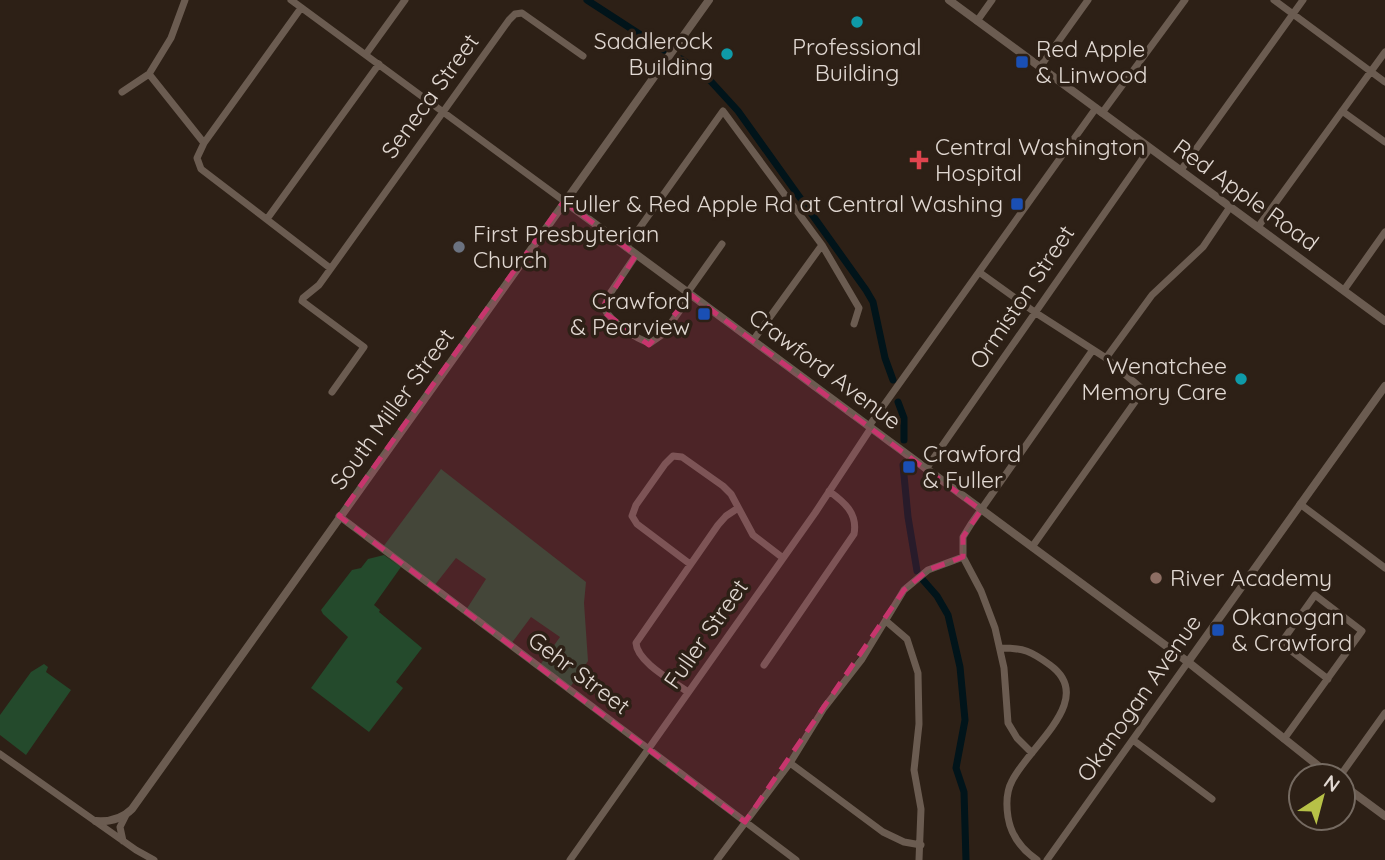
<svg xmlns="http://www.w3.org/2000/svg" width="1385" height="860" font-family="Quicksand,sans-serif">
	<style>
		.green { fill: #244a2c }
		.lines { fill: none; stroke-linecap: round; stroke-linejoin: round }
		.canal { stroke: #01141a; stroke-width: 7 }
		.minor { stroke: #6b5c51; stroke-width: 7 }
		.tertiary { stroke: #6b5c51; stroke-width: 8 }
		.marked { fill: #c7356d; fill-opacity: 0.2; stroke: #c7356d; stroke-width: 5; stroke-dasharray: 14 9; stroke-linejoin: round }
		.culture-dot { fill: #0f9aa8; stroke: #2d2016; stroke-width: 2.5 }
		.transit-dot { fill: #1a4fb4; stroke: #2d2016; stroke-width: 2.5 }
		.health-dot { fill: #e0444e; stroke: #2d2016; stroke-width: 2.5 }
		.worship-dot { fill: #6b7280; stroke: #2d2016; stroke-width: 2.5 }
		.education-dot { fill: #8d6e63; stroke: #2d2016; stroke-width: 2.5 }
		.labels { text-anchor: middle; stroke-width: 7; stroke-linejoin: round; paint-order: stroke }
		.poi-label { font-size: 23px; fill: #e1d8d2; stroke: #2d2016; text-anchor: start }
		.street-label { font-size: 23px; fill: #e1d8d2; stroke: #2d2016 }
	</style>
	<rect width="100%" height="100%" fill="#2d2016"/>
	<path class="green" d="M 441,469 L 586,582 L 584,603 L 588,661 L 571,686 L 540,665 L 560,637 L 531,617 L 511,644 L 466,610 L 486,579 L 456,558 L 434,586 L 383,547 Z
		M 384,555 L 401,567 L 374,605 L 380,610 L 379,612 L 422,648 L 396,682 L 403,688 L 369,732 L 311,688 L 348,637 L 323,614 L 321,610 L 352,570 L 361,568 L 368,559 Z
		M 44,664 L 48,667 L 46,672 L 71,690 L 26,755 L 0,735 L 0,715 L 31,672 Z"/>
	<g class="lines">
		<path class="canal" d="M 587,0 L 664,50
			M 681,59 L 706,76 L 738,111 L 866,290 L 873,302 L 885,358 L 893,380
			M 898,402 L 904,418 L 904,440
			M 903,465 L 908,517 L 917,571
			M 923,580 L 937,596 L 948,615 L 960,667 L 965,720 L 956,768 L 964,792 L 966,860"/>
		<path class="minor" d="M 291,0 L 564,201
			M 1274,0 L 1385,82
			M 977,21 L 992,0
			M 366,54 L 405,0
			M 1040,67 L 1088,0
			M 149,74 L 204,143 L 197,158 L 201,169 L 330,268
			M 122,92 L 149,74 L 171,38 L 185,0
			M 1342,111 L 1385,142
			M 1102,113 L 1185,0
			M 204,143 L 301,8
			M 1181,170 L 1303,0
			M 267,219 L 379,64
			M 1258,227 L 1385,52
			M 626,247 L 723,111 L 822,245 L 859,308 L 854,324
			M 636,255 L 609,295 L 604,308 C 610,321 636,339 650,343 L 663,334 L 691,295
			M 979,272 L 1036,313 L 1106,358 L 1141,388 L 1137,399 L 1032,547
			M 1344,290 L 1385,232
			M 688,292 L 722,244
			M 754,339 L 822,245
			M 1106,358 L 1152,295 L 1203,247 L 1230,207
			M 332,392 L 364,347 L 302,301 L 303,298 L 319,285 L 509,20 L 515,14 L 522,13 L 583,56
			M 869,426 L 1096,108
			M 926,469 L 1150,148
			M 1300,504 L 1385,568
			M 339,516 L 796,860
			M 690,564 L 637,524 L 632,516 L 636,505 L 665,464 L 673,456 L 682,457 L 723,486 L 731,494 L 753,535 L 783,558
			M 886,621 L 907,639 L 918,673 L 919,724 L 914,770 L 921,809 L 919,860
			M 1001,648 C 1024,648 1031,651 1050,665 C 1097,699 1030,745 1012,781 C 1006,792 1006,804 1008,817 C 1011,836 1021,849 1037,860
			M 764,665 L 854,534 C 858,513 844,502 829,491
			M 688,692 C 673,681 637,662 636,643 L 718,525 L 726,516 L 738,508
			M 1284,739 L 1362,631 L 1315,595 L 1281,643 L 1328,679
			M 1133,740 L 1212,799
			M 1032,753 L 1017,738 L 1008,723 L 1004,668 L 995,628 L 981,591 L 963,557 L 963,537 L 971,524 L 1092,351
			M 0,754 L 136,850 L 154,860
			M 790,763 L 883,832 L 904,842 L 921,845
			M 1340,776 L 1385,713
			M 123,841 L 120,827 L 126,815
			M 570,860 L 815,513 L 871,428
			M 717,860 L 790,763 L 824,708 L 862,659 L 904,590 L 928,570 L 963,557
			M 1047,860 L 1188,662"/>
		<path class="tertiary" d="M 949,0 L 1385,321
			M 564,201 L 1188,662 L 1331,776
			M 1188,662 L 1385,386
			M 1343,785 L 1385,816
			M 96,821 C 110,822 122,819 132,809 L 709,0"/>
	</g>
	<path class="marked" d="M 564,201 L 636,255 L 601,310 L 649,345 L 691,295 L 981,510 L 963,537 L 963,557 L 928,570 L 904,590 L 745,822 L 339,516 Z"/>
	<g class="culture-dot">
		<circle cx="857" cy="22" r="7"/>
		<circle cx="727" cy="54" r="7"/>
		<circle cx="1241" cy="379" r="7"/>
	</g>
	<g class="transit-dot">
		<rect x="1015" y="55" width="14" height="14" rx="3.5"/>
		<rect x="1010" y="197" width="14" height="14" rx="3.5"/>
		<rect x="697" y="307" width="14" height="14" rx="3.5"/>
		<rect x="902" y="460" width="14" height="14" rx="3.5"/>
		<rect x="1211" y="623" width="14" height="14" rx="3.5"/>
	</g>
	<path class="health-dot" d="M915.5 149.5h7v7h7v7h-7v7h-7v-7h-7v-7h7z"/>
	<circle class="worship-dot" cx="459" cy="247" r="7"/>
	<circle class="education-dot" cx="1156" cy="578" r="7"/>
	<g class="labels">
		<g class="poi-label">
			<text x="713" y="49" text-anchor="end">Saddlerock<tspan x="713" dy="26">Building</tspan></text>
			<text x="857" y="55" text-anchor="middle">Professional<tspan x="857" dy="26">Building</tspan></text>
			<text x="1036" y="57">Red Apple<tspan x="1036" dy="26">&amp; Linwood</tspan></text>
			<text x="935" y="155">Central Washington<tspan x="935" dy="26">Hospital</tspan></text>
			<text x="1003" y="212" text-anchor="end">Fuller &amp; Red Apple Rd at Central Washing</text>
			<text x="473" y="242">First Presbyterian<tspan x="473" dy="26">Church</tspan></text>
			<text x="690" y="309" text-anchor="end">Crawford<tspan x="690" dy="26">&amp; Pearview</tspan></text>
			<text x="1227" y="374" text-anchor="end">Wenatchee<tspan x="1227" dy="26">Memory Care</tspan></text>
			<text x="923" y="462">Crawford<tspan x="923" dy="26">&amp; Fuller</tspan></text>
			<text x="1170" y="586">River Academy</text>
			<text x="1232" y="625">Okanogan<tspan x="1232" dy="26">&amp; Crawford</tspan></text>
		</g>
		<g class="street-label">
			<text transform="translate(430 96) rotate(-54)" y="8">Seneca Street</text>
			<text transform="translate(1246 195) rotate(36)" y="8">Red Apple Road</text>
			<text transform="translate(1022 297) rotate(-56)" y="8">Ormiston Street</text>
			<text transform="translate(825 369) rotate(37)" y="8">Crawford Avenue</text>
			<text transform="translate(392 409) rotate(-54)" y="8">South Miller Street</text>
			<text transform="translate(706 634) rotate(-55)" y="8">Fuller Street</text>
			<text transform="translate(579 673) rotate(37)" y="8">Gehr Street</text>
			<text transform="translate(1139 698) rotate(-55)" y="8">Okanogan Avenue</text>
		</g>
	</g>
	<g transform="translate(1322 797) rotate(36)"><circle r="33" fill="#2d2016" stroke="#756a61" stroke-width="2"/>
	<path d="M0-5L12 26L0 18L-12 26Z" fill="#b7c147"/>
	<text y="-10" font-size="19" font-weight="bold" text-anchor="middle" fill="#e1d8d2">N</text>
	</g>
</svg>
